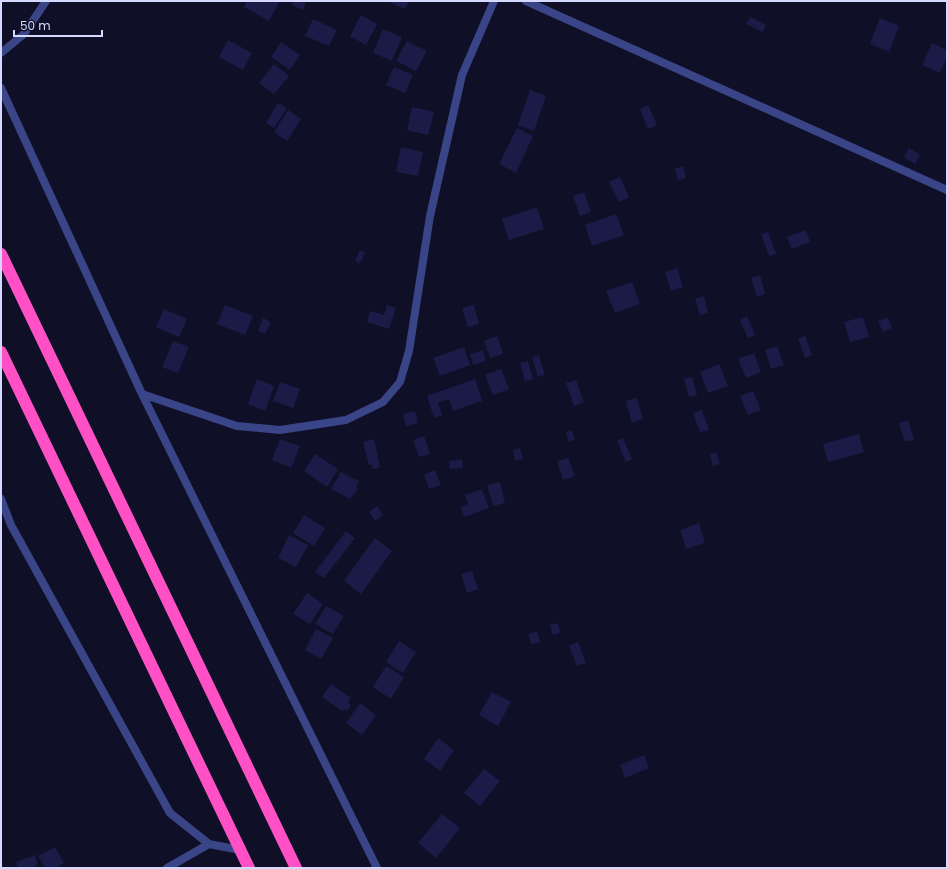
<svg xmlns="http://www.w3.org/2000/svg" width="948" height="869" font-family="Poppins,sans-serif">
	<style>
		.building { fill: #1b1b48 }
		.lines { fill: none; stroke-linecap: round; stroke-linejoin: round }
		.street { stroke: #394587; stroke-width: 8 }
		.highway { stroke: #ff50c6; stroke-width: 12 }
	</style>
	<rect width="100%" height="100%" fill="#0f0f27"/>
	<path class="building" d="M 247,1 L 278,1 L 279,2 L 269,21 L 244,7 Z
		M 293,1 L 306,1 L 303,10 L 292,5 Z
		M 387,1 L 409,1 L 405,9 Z
		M 361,15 L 377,24 L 366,45 L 350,36 Z
		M 750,17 L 766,25 L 763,32 L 746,24 Z
		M 880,18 L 899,26 L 889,52 L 870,44 Z
		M 313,19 L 337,30 L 329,46 L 305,36 Z
		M 383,29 L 402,37 L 392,61 L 373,53 Z
		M 228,40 L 252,53 L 243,70 L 219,57 Z
		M 407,41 L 427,51 L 416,71 L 396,61 Z
		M 281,42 L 300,55 L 290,70 L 271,57 Z
		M 932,43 L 947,50 L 947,57 L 940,73 L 922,65 Z
		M 274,64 L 289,76 L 274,94 L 259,83 Z
		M 394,67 L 413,75 L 405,93 L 386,85 Z
		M 530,90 L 546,96 L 534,131 L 518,125 Z
		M 278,103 L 287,108 L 274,128 L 266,123 Z
		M 648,105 L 657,125 L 648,129 L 640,109 Z
		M 412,107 L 434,112 L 428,135 L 407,130 Z
		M 288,110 L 301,119 L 287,141 L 274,132 Z
		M 517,128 L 533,136 L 516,173 L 499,164 Z
		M 401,147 L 423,152 L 418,176 L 396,172 Z
		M 909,148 L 920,155 L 915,164 L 904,157 Z
		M 683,166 L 686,178 L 678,180 L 675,169 Z
		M 620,177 L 629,197 L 619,202 L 609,182 Z
		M 584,192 L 591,212 L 580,216 L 573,196 Z
		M 537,207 L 544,229 L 509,240 L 502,219 Z
		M 616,214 L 624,235 L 592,246 L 585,225 Z
		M 806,230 L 810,242 L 792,249 L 787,237 Z
		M 768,232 L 776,254 L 769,256 L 761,234 Z
		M 360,250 L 365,253 L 360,263 L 355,261 Z
		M 677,268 L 683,287 L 671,291 L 665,272 Z
		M 760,275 L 765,294 L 757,297 L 751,278 Z
		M 632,282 L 640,304 L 615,313 L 606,291 Z
		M 704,296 L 708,313 L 700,315 L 695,299 Z
		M 225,305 L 253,316 L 245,335 L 217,324 Z
		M 387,305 L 396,308 L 389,329 L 367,322 L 370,311 L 384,315 Z
		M 474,305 L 479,324 L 468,327 L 462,308 Z
		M 164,309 L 187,319 L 179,337 L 156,327 Z
		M 747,316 L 755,335 L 748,338 L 740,320 Z
		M 863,317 L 869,337 L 850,342 L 844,322 Z
		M 888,317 L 892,328 L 883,332 L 878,321 Z
		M 263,318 L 271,322 L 265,334 L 258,331 Z
		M 497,336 L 503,354 L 490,358 L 484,341 Z
		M 805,336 L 812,355 L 805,358 L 798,338 Z
		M 173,341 L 189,347 L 178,373 L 162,367 Z
		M 777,346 L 784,365 L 771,369 L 765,350 Z
		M 464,347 L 470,365 L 440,376 L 433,358 Z
		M 483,350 L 486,361 L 473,365 L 470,354 Z
		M 754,353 L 761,372 L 746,378 L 738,359 Z
		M 539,356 L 545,375 L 538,377 L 532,357 Z
		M 528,361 L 533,379 L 525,381 L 520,363 Z
		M 719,364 L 728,386 L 708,393 L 700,372 Z
		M 501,369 L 509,389 L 493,395 L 485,375 Z
		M 692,377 L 697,395 L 689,397 L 684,379 Z
		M 257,379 L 274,386 L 265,411 L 248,404 Z
		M 475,379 L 482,401 L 453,411 L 449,399 L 438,403 L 442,415 L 434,418 L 427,396 Z
		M 576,380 L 584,402 L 574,406 L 566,383 Z
		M 280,382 L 300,389 L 293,408 L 273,401 Z
		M 753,391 L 761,410 L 748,415 L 740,396 Z
		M 637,398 L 643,419 L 632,423 L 626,401 Z
		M 702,410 L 709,430 L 700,432 L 693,413 Z
		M 415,411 L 418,423 L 406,426 L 403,414 Z
		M 908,420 L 914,440 L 905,442 L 899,423 Z
		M 572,430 L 575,440 L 569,442 L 566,432 Z
		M 859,434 L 864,452 L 828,462 L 823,444 Z
		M 424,436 L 430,454 L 419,457 L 413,440 Z
		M 623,438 L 632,459 L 626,462 L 617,441 Z
		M 280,439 L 300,446 L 291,468 L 272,460 Z
		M 374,439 L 380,467 L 373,469 L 372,465 L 369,465 L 363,442 Z
		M 520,448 L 523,459 L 515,461 L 513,450 Z
		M 716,452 L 720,464 L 713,466 L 710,454 Z
		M 315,454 L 338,469 L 327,487 L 304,471 Z
		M 568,458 L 575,476 L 563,480 L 557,461 Z
		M 462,459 L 463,468 L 450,469 L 449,461 Z
		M 435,470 L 441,485 L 429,489 L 424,475 Z
		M 341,472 L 359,481 L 356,488 L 358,489 L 350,499 L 331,489 Z
		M 500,482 L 505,503 L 493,506 L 487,485 Z
		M 482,489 L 489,508 L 464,517 L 461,507 L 468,504 L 465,495 Z
		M 377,506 L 383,515 L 375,521 L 369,512 Z
		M 304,515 L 325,528 L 314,546 L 293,533 Z
		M 699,523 L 705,543 L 686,549 L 680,530 Z
		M 346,531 L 355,538 L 324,578 L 315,572 Z
		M 289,535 L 308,545 L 296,567 L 278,558 Z
		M 375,538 L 392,551 L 361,594 L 344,581 Z
		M 472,571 L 478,589 L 467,593 L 461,574 Z
		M 307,593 L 323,604 L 310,624 L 293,614 Z
		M 326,606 L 344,616 L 333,634 L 315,624 Z
		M 558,623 L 560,633 L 553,635 L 550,625 Z
		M 316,629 L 333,638 L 321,659 L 305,650 Z
		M 537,631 L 540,642 L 531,644 L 528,634 Z
		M 399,641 L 416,652 L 403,673 L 386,662 Z
		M 578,642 L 586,663 L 577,666 L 569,646 Z
		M 386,666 L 404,677 L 391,699 L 373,687 Z
		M 331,684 L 351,698 L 348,703 L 351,705 L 347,711 L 344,709 L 342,711 L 322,697 Z
		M 492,692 L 511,702 L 498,726 L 479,715 Z
		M 360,703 L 376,715 L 362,735 L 346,723 Z
		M 438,738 L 454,750 L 440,771 L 424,759 Z
		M 644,755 L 649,768 L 625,778 L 620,765 Z
		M 484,769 L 500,781 L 480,806 L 464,793 Z
		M 442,814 L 460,828 L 436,858 L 418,843 Z
		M 55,847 L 64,863 L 56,868 L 45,868 L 38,856 Z
		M 35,855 L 38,865 L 29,868 L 18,868 L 16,862 Z"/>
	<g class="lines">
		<path class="street" d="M 526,1 L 947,190
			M 1,53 L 24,34 L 46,1
			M 1,88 L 142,394 L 377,868
			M 142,394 L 237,426 L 280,430 L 346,420 L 383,402 L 400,382 L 409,351 L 430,216 L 462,75 L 494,1
			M 1,499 L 11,525 L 170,813 L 209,844 L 240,850
			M 167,868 L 209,844"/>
		<path class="highway" d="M 1,254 L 296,868
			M 1,352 L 249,868"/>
	</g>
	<rect width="948" height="869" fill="none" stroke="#d5d8ff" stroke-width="4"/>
	<path d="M14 30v6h88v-6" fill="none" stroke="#d5d8ff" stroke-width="2"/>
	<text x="20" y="30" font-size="12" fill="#d5d8ff" stroke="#0f0f27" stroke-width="3" paint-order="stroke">50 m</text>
</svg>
